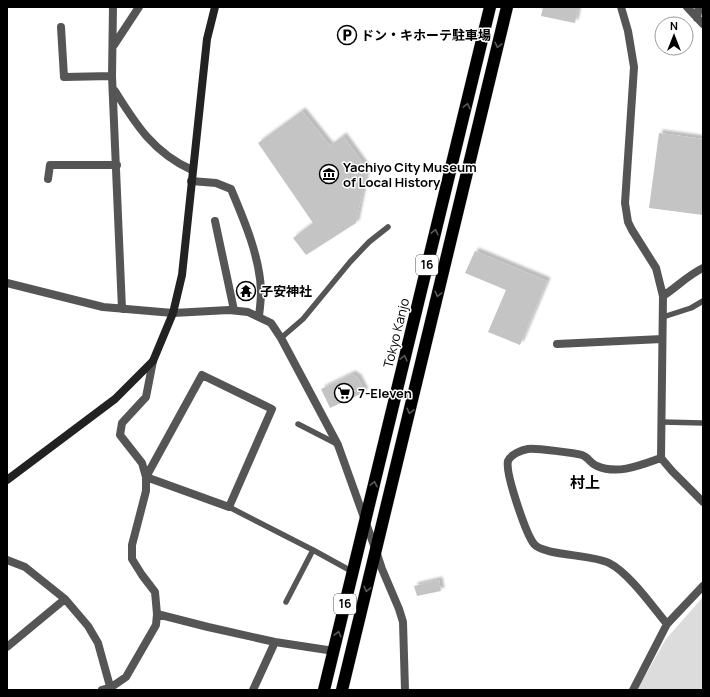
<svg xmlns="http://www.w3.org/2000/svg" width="710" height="697" font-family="Manrope,'Noto Sans JP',sans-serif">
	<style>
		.green { fill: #dcdcdc }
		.building { fill: #c4c4c4; filter: url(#shadow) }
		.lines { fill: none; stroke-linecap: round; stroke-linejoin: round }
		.highway-casing { stroke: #dbdbdb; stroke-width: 13 }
		.lane { stroke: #555; stroke-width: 5.5 }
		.street { stroke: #555; stroke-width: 8 }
		.secondary { stroke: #222; stroke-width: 8 }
		.highway { stroke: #000; stroke-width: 12 }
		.oneway { stroke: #595959 }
		.labels { text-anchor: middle; stroke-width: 3; stroke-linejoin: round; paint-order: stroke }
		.shield { fill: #fff; stroke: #4c4c4c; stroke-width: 1 }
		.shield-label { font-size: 12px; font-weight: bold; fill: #000 }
		.poi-label { font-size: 13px; font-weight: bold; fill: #000; stroke: #fff; text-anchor: start }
		.street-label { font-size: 13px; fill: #000; stroke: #fff }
		.quarter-label { font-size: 15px; font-weight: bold; fill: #000; stroke: #fff }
	</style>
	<defs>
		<filter id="shadow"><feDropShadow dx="3.5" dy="-3.5" stdDeviation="1" flood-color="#0004"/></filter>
	</defs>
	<rect width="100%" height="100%" fill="#fff"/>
	<path class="green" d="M 703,597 L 703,690 L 637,690 L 666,639 Z"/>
	<path class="building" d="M 543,7 L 578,7 L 575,23 L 541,16 Z
		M 302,111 L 330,146 L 343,136 L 367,169 L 356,223 L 306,255 L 293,238 L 313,223 L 258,143 Z
		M 659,133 L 703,139 L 703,215 L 649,208 Z
		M 475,251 L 547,281 L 520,345 L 488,332 L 506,290 L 465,273 Z
		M 352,374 L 358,378 L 365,392 L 330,408 L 321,389 Z
		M 439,580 L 441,591 L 417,596 L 414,586 Z"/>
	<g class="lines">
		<g class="highway-casing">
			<path id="highway" d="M 324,690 L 490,7
				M 342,690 L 507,7"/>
		</g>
		<path class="lane" d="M 663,317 L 691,308 L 703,301
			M 281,338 L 303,319 L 350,262 L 369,242 L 388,227
			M 662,422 L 703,423
			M 298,424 L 337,444
			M 229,507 L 313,550 L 353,572
			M 286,602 L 313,550"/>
		<path class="street" d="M 113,7 L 112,76 L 122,309
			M 621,7 L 628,31 L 634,67 L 625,203 L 628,222 L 632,230 L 656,268 L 663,296 L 661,458 L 672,471 L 703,502
			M 687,7 L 703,24
			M 697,18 L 699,7
			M 61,27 L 64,77 L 112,76
			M 114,45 L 139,7
			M 115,91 C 136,125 154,153 192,170
			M 48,179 L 50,165 L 117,165
			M 191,181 L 216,183 L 231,189 C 244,220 260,257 261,291 C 261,299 260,308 259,316
			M 215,221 L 234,310
			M 7,283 L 103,307 L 173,313 L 229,310 L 248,312 L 271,323 L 281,338 L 338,445 L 376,551 L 382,569 L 399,609 L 403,622 L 405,690
			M 663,296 C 677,287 688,275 703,268
			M 557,344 L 662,339
			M 202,375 L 272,409 L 229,507 L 146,477 Z
			M 661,458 C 641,465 618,475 597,466 C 591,464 588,457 582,455 C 575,453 536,448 528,449 C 522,450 511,454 508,461 C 505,473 526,534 534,544 C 544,556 592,554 609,563 C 629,573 652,606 667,624
			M 7,560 L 25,567 L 65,599 L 88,626 L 98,643 L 111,690
			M 157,614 L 208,627 L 275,642 L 334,651
			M 7,647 L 65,599
			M 102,690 L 110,688 L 126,677 L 156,625 L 157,614 L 155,592 L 142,575 L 132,559 L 132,545 L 146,491 L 146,477 L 142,463 L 120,435 L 122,423 L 146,397 L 153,361
			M 253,690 L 275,642
			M 633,690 L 667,624 L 703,586"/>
		<path class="secondary" d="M 7,480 L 115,399 L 153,361 L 173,313 L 182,275 L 207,39 L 215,7"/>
		<use href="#highway" class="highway"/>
	</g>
	<defs><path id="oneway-chevron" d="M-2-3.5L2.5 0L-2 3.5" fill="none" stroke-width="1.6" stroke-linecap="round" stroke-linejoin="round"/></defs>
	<g class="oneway">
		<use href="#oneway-chevron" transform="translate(498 45) rotate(104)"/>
		<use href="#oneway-chevron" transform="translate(467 106) rotate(-76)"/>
		<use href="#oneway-chevron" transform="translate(435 232) rotate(-76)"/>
		<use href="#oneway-chevron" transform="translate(438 294) rotate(104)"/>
		<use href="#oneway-chevron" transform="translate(404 358) rotate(-76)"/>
		<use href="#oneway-chevron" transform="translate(410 411) rotate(104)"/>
		<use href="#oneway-chevron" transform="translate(374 484) rotate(-78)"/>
		<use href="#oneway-chevron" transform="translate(367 589) rotate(104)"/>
		<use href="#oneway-chevron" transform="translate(338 634) rotate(-76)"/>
	</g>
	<defs>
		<g id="parking-ring" transform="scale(1)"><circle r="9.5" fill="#fff" stroke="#000" stroke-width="1.5"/><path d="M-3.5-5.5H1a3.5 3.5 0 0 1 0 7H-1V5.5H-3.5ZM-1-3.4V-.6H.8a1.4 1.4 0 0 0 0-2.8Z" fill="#000"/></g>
		<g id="museum-ring" transform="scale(1)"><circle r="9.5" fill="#fff" stroke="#000" stroke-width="1.5"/><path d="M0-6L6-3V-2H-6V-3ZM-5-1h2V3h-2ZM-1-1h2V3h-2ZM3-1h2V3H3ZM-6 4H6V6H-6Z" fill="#000"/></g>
		<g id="temple-ring" transform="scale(1)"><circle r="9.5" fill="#fff" stroke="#000" stroke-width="1.5"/><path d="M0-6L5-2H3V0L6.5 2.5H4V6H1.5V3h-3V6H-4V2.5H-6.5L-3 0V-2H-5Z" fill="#000"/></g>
		<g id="supermarket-ring" transform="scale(1)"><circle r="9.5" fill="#fff" stroke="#000" stroke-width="1.5"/><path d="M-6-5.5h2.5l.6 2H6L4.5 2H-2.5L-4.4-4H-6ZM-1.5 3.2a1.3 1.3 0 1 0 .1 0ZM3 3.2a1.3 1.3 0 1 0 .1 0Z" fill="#000"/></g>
	</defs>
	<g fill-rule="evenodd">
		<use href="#parking-ring" x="347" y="35"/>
		<use href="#museum-ring" x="329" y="174"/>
		<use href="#temple-ring" x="246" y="291"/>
		<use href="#supermarket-ring" x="344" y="393"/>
	</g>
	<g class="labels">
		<g class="shield">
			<rect x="416" y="255" width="22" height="20" rx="3"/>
			<rect x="334" y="594" width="22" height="20" rx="3"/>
		</g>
		<g class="shield-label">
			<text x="427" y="269">16</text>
			<text x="345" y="608">16</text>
		</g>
		<g class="poi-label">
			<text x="361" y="40">ドン・キホーテ駐車場</text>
			<text x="343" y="172">Yachiyo City Museum<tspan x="343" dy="15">of Local History</tspan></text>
			<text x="260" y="296">子安神社</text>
			<text x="358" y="398">7-Eleven</text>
		</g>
		<g class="street-label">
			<text transform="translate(396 333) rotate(-76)" y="5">Tokyo Kanjo</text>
		</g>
		<g class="quarter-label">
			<text x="585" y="488">村上</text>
		</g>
	</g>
	<rect width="710" height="697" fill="none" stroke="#000000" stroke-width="16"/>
	<g transform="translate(674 36)"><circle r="19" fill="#ffffff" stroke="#999999"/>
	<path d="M0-3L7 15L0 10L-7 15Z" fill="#000000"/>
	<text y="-6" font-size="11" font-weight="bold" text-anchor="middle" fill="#000000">N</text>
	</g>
</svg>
